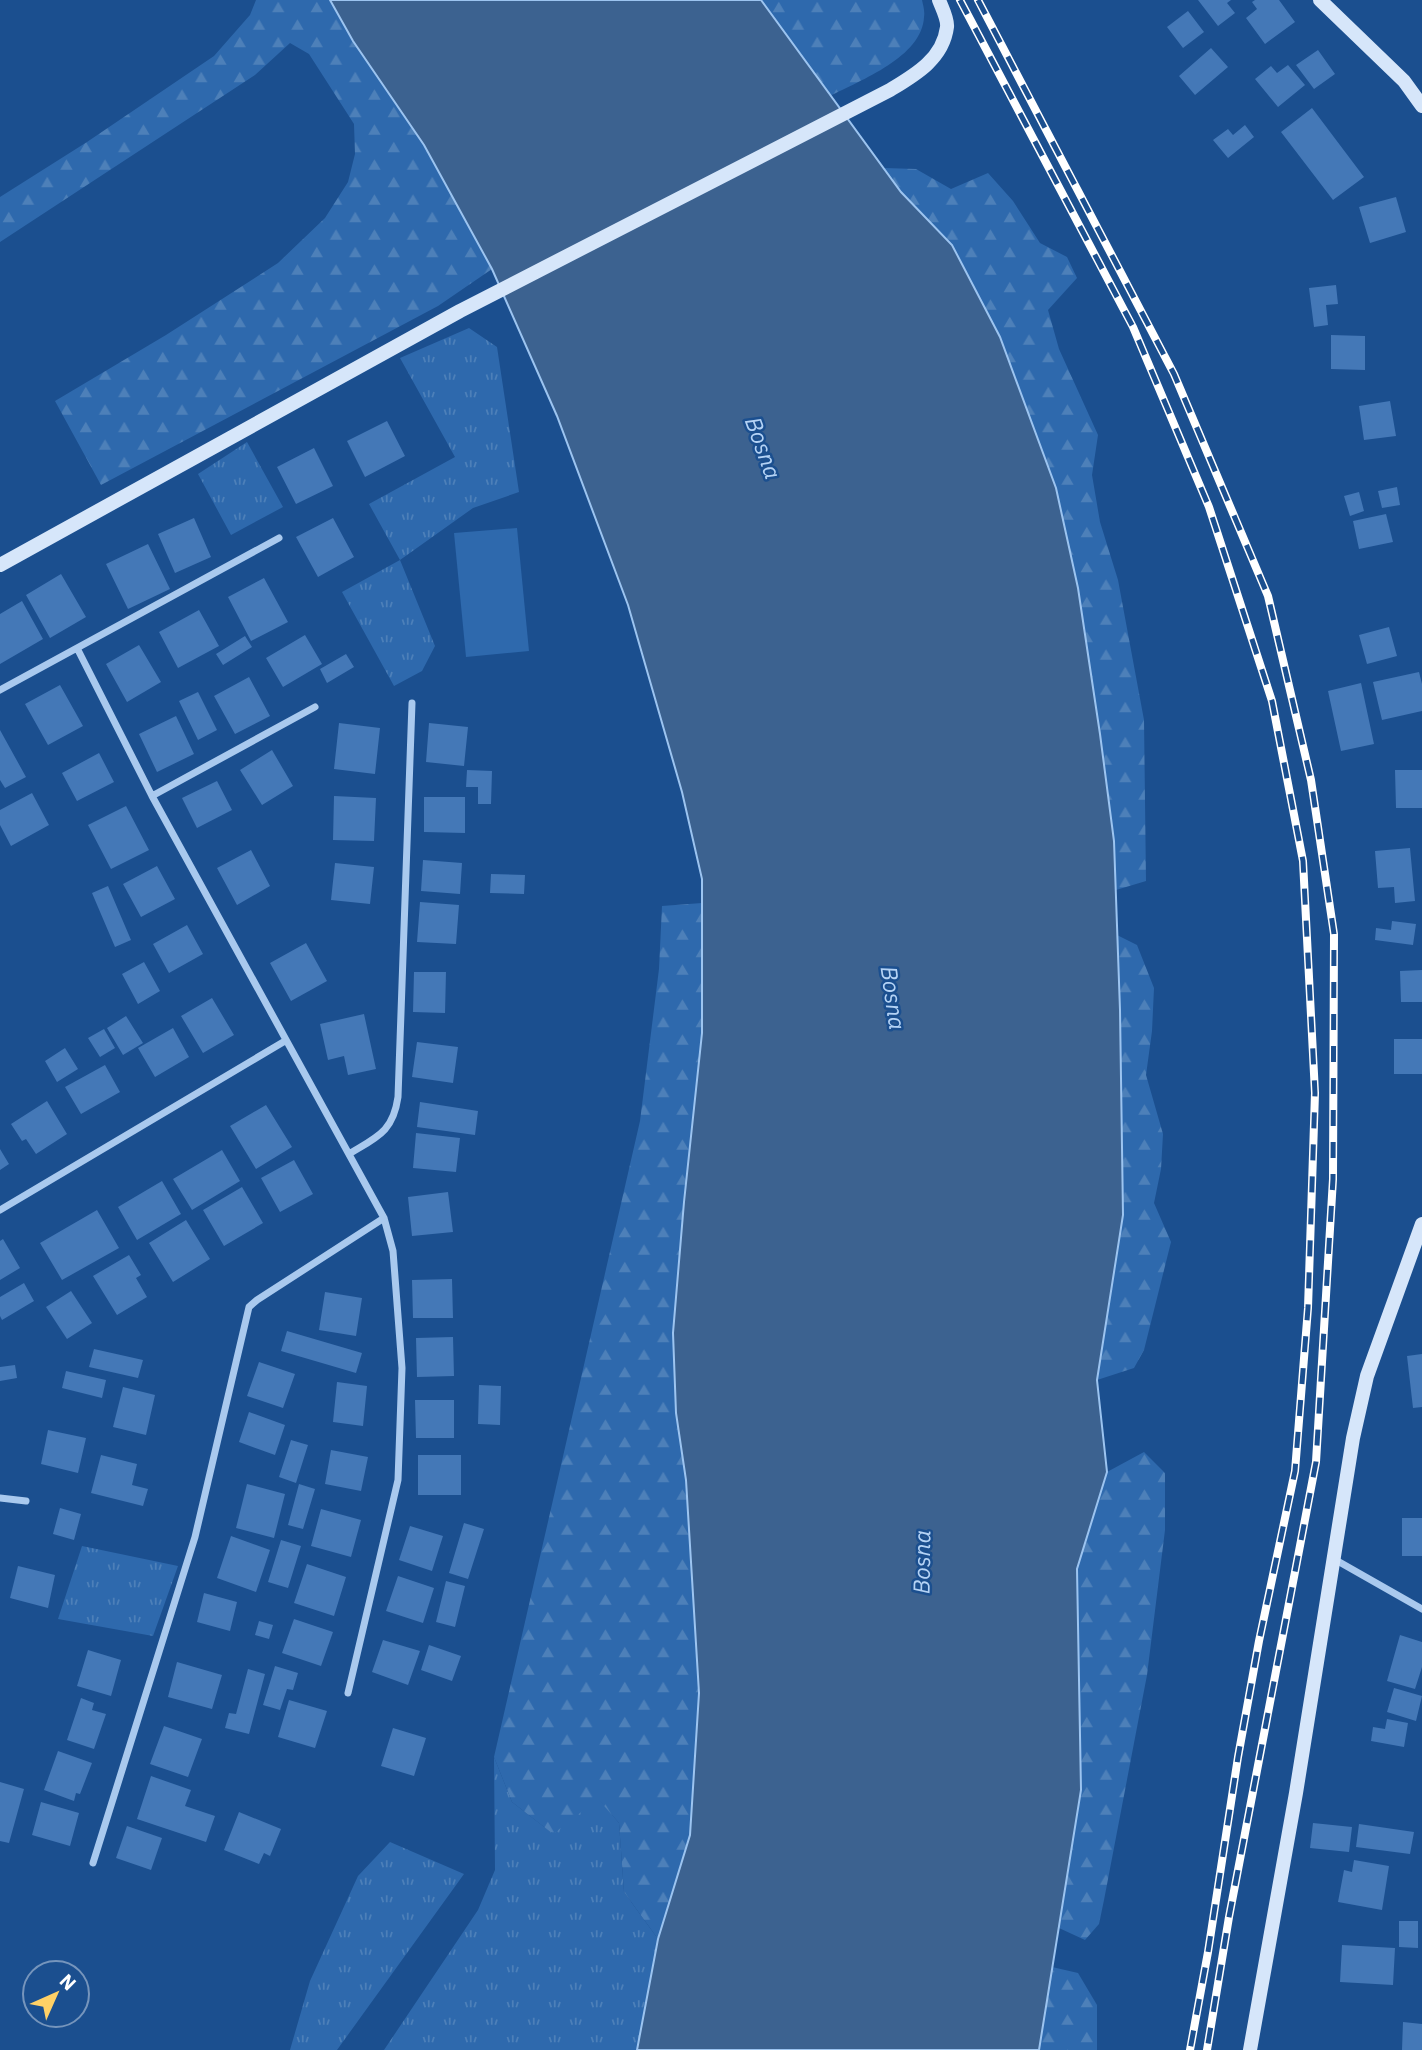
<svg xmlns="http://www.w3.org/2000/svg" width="1422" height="2050" font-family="'IBM Plex Sans',sans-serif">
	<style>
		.grass { fill: url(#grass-tufts) }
		.forest { fill: url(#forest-firs) }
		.pitch { fill: #2e69ad }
		.water { fill: #3c6290; stroke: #9cc4f0; stroke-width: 2 }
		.building { fill: #4478b7 }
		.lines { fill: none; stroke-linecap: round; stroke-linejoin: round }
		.street { stroke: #a9c9ee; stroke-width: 7 }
		.secondary { stroke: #d6e6fa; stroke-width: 14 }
		.rail-casing { stroke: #fff; stroke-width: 8 }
		.rail { stroke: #1b4f8f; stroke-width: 5; stroke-dasharray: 16; stroke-linecap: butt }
		.labels { text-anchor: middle; stroke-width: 5; stroke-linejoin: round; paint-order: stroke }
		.water-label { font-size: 23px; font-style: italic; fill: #b5d3f5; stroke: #1b4f8f }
	</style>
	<defs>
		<pattern id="grass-tufts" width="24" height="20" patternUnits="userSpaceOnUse" patternTransform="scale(1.75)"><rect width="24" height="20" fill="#2e69ad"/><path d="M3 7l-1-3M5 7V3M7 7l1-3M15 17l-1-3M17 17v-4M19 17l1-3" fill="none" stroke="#4d80b9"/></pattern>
		<pattern id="forest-firs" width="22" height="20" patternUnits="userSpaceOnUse" patternTransform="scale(1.75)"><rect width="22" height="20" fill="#2e69ad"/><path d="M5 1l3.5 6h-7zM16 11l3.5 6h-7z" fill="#4d80b9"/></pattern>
	</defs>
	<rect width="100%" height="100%" fill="#1b4f8f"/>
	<path class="grass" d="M 469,328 L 497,347 L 519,492 L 473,508 L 400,560 L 435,646 L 422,671 L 394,686 L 342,592 L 400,560 L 369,504 L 455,457 L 400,358 Z
		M 247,442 L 283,507 L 231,535 L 198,474 Z
		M 82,1546 L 178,1566 L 153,1636 L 58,1619 Z
		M 494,1757 L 512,1802 L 552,1833 L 598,1798 L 619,1823 L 624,1892 L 658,1939 L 637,2050 L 384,2050 L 478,1910 L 495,1870 Z
		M 390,1842 L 464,1874 L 337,2050 L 290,2050 L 310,1981 L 358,1876 Z"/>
	<path class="forest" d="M 256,0 L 330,0 L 353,41 L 424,145 L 492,269 L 438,306 L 101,485 L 55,401 L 166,335 L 278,263 L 325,218 L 348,182 L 355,154 L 354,124 L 309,54 L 290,43 L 255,75 L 0,242 L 0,197 L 87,142 L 214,56 L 250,15 Z
		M 761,0 L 922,0 C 923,5 925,11 924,17 C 922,57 861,80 830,96 Z
		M 884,168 L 916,169 L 951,189 L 988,173 L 1013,201 L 1040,243 L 1067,257 L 1077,278 L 1048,310 L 1059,349 L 1098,435 L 1092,475 L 1100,522 L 1118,580 L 1144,720 L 1146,881 L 1116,890 L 1114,841 L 1100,734 L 1078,588 L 1056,488 L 1000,337 L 952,245 L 901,192 Z
		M 702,903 L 702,1033 L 684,1202 L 673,1333 L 676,1413 L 686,1480 L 699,1693 L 690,1835 L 658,1939 L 624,1892 L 619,1823 L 598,1799 L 553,1834 L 512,1802 L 494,1757 L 640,1121 L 659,969 L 662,906 Z
		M 1117,935 L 1137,945 L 1154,988 L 1152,1031 L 1146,1075 L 1163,1134 L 1161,1169 L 1154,1203 L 1171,1242 L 1144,1350 L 1134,1368 L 1097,1380 L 1123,1215 Z
		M 1144,1452 L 1165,1473 L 1165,1530 L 1147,1675 L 1104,1900 L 1099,1924 L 1085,1940 L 1059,1928 L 1081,1790 L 1077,1569 L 1107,1472 Z
		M 1052,1967 L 1078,1973 L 1097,2005 L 1097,2050 L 1039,2050 Z"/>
	<path class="pitch" d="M 517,528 L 529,651 L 466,657 L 454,533 Z"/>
	<path class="water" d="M 330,0 L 761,0 L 901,192 L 952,245 L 1000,337 L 1056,488 L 1078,588 L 1100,734 L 1114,841 L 1120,1010 L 1123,1215 L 1097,1380 L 1107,1472 L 1077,1569 L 1081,1790 L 1039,2050 L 637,2050 L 658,1939 L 690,1835 L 699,1693 L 686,1480 L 676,1413 L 673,1333 L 684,1202 L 702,1033 L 702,879 L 682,792 L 628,605 L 557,416 L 492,269 L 424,145 L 353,41 Z"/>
	<path class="building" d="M 1198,0 L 1231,0 L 1227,3 L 1235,13 L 1218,26 Z
		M 1255,0 L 1279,0 L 1295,22 L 1265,44 L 1246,18 L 1257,9 L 1252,2 Z
		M 1188,11 L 1204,32 L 1183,48 L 1167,27 Z
		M 1211,48 L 1228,67 L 1195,95 L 1179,76 Z
		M 1318,50 L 1335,74 L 1314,89 L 1296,65 Z
		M 1288,65 L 1305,85 L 1278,107 L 1255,79 L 1271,66 L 1277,73 Z
		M 1312,108 L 1364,177 L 1333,200 L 1281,132 Z
		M 1245,125 L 1254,137 L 1228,158 L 1213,140 L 1228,129 L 1233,135 Z
		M 1396,197 L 1406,232 L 1370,243 L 1359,207 Z
		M 1336,285 L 1338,304 L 1326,305 L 1328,325 L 1314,327 L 1309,288 Z
		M 1331,335 L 1365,336 L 1365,370 L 1331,369 Z
		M 1390,401 L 1396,436 L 1364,440 L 1359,406 Z
		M 387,421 L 405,456 L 365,477 L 347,441 Z
		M 314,448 L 333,486 L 296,504 L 277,467 Z
		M 1397,487 L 1400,505 L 1382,508 L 1378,491 Z
		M 1359,492 L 1364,511 L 1350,516 L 1344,496 Z
		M 1386,514 L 1393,542 L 1359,549 L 1353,521 Z
		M 194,518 L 211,557 L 175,573 L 158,534 Z
		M 333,518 L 354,557 L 318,577 L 296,537 Z
		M 148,544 L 170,589 L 128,609 L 106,564 Z
		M 61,574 L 86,617 L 50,638 L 26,595 Z
		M 264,578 L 288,622 L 251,641 L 228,597 Z
		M 22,601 L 43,639 L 0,664 L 0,614 Z
		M 199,610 L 219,646 L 178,668 L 159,632 Z
		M 1389,627 L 1397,656 L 1367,664 L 1359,635 Z
		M 305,635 L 322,664 L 283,687 L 266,658 Z
		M 245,636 L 252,647 L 223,665 L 216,654 Z
		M 139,645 L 161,682 L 127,702 L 106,664 Z
		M 346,654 L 354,667 L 327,683 L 320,669 Z
		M 1419,672 L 1422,684 L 1422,711 L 1382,720 L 1373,682 Z
		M 249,677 L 270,716 L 235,734 L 214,696 Z
		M 1361,683 L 1374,744 L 1341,751 L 1328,691 Z
		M 60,685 L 83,726 L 48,745 L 25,704 Z
		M 198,692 L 217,730 L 198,740 L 179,701 Z
		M 176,716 L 194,754 L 157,772 L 139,734 Z
		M 339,723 L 380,728 L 375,774 L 334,769 Z
		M 429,723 L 468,727 L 464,766 L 426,762 Z
		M 0,730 L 26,777 L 5,788 L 0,780 Z
		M 272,750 L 293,786 L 262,805 L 240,770 Z
		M 99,753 L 114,782 L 77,801 L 62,773 Z
		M 467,770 L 492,771 L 491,804 L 478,804 L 478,787 L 466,787 Z
		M 1395,770 L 1422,770 L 1422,808 L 1396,808 Z
		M 217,781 L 232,810 L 197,828 L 182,798 Z
		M 32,793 L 49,825 L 11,846 L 0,825 L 0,810 Z
		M 334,796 L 376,798 L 374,841 L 333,840 Z
		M 424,797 L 465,797 L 465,833 L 424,832 Z
		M 126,806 L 149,850 L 111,869 L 88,825 Z
		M 1410,848 L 1415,901 L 1395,903 L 1394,887 L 1378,888 L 1375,851 Z
		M 251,850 L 270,886 L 237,905 L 217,868 Z
		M 423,860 L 462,863 L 460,894 L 421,891 Z
		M 335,863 L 374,867 L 370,904 L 331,900 Z
		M 157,866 L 175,899 L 141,917 L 123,884 Z
		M 491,874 L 525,875 L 524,894 L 490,893 Z
		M 108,886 L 131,940 L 115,947 L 92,893 Z
		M 420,902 L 459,905 L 456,944 L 417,942 Z
		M 1392,921 L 1416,924 L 1413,945 L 1375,940 L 1376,928 L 1391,930 Z
		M 187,925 L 203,954 L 169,973 L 153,944 Z
		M 306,943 L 327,981 L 291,1001 L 270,963 Z
		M 144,962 L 160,991 L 138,1004 L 122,974 Z
		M 1422,970 L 1422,1002 L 1401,1002 L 1400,971 Z
		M 414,972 L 446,972 L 445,1013 L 413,1012 Z
		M 212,998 L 234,1035 L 203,1053 L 181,1016 Z
		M 364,1014 L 376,1069 L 348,1075 L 344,1056 L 328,1060 L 320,1024 Z
		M 126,1016 L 143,1043 L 123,1055 L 107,1028 Z
		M 173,1028 L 189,1057 L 155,1077 L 138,1048 Z
		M 104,1029 L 115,1048 L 100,1057 L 88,1038 Z
		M 1394,1039 L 1422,1039 L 1422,1074 L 1394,1074 Z
		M 417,1042 L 458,1047 L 453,1083 L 412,1077 Z
		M 65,1048 L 78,1069 L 57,1082 L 45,1061 Z
		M 105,1065 L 120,1092 L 81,1114 L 65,1087 Z
		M 47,1101 L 67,1134 L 36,1154 L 26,1139 L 22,1141 L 11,1124 Z
		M 420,1102 L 478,1111 L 475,1135 L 417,1127 Z
		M 266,1105 L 292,1147 L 256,1169 L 230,1126 Z
		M 416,1133 L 460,1138 L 456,1172 L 413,1168 Z
		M 0,1149 L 9,1164 L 0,1170 Z
		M 222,1150 L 240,1181 L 192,1210 L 173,1179 Z
		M 294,1160 L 313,1194 L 280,1212 L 261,1178 Z
		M 162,1181 L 181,1214 L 137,1240 L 118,1207 Z
		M 242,1187 L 263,1223 L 224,1246 L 203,1210 Z
		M 448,1192 L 453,1232 L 412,1236 L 408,1197 Z
		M 97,1210 L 119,1248 L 62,1280 L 40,1243 Z
		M 186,1220 L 210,1259 L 173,1282 L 149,1243 Z
		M 3,1239 L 20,1268 L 0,1280 L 0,1241 Z
		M 129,1255 L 141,1275 L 136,1278 L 147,1297 L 117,1315 L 93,1276 Z
		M 452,1279 L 453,1318 L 413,1318 L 412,1280 Z
		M 24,1283 L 34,1301 L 2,1320 L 0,1316 L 0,1297 Z
		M 71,1291 L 92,1323 L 67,1339 L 46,1307 Z
		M 325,1292 L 362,1298 L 356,1336 L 319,1330 Z
		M 287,1331 L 362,1353 L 356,1373 L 281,1351 Z
		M 453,1337 L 454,1376 L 417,1377 L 416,1338 Z
		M 94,1349 L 143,1360 L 138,1378 L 89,1367 Z
		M 1422,1354 L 1422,1407 L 1413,1408 L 1407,1356 Z
		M 259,1362 L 295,1374 L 283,1408 L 247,1396 Z
		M 15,1365 L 17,1378 L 0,1381 L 0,1367 Z
		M 66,1371 L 106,1380 L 102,1398 L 62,1388 Z
		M 337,1382 L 367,1386 L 363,1426 L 333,1422 Z
		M 479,1385 L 501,1386 L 500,1425 L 478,1424 Z
		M 123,1387 L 155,1395 L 146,1435 L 113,1427 Z
		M 415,1400 L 454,1400 L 454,1438 L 416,1438 Z
		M 249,1412 L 285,1425 L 275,1455 L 239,1442 Z
		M 48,1430 L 86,1438 L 78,1473 L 41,1464 Z
		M 291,1440 L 308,1445 L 296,1483 L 279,1477 Z
		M 331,1450 L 368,1457 L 361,1491 L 325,1484 Z
		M 101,1455 L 137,1464 L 132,1485 L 148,1489 L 143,1506 L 91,1493 Z
		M 418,1455 L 461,1455 L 461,1495 L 418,1495 Z
		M 247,1484 L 285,1494 L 274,1538 L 236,1528 Z
		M 299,1484 L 315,1489 L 303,1529 L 288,1525 Z
		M 60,1508 L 81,1514 L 74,1540 L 53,1534 Z
		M 321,1509 L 361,1520 L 351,1557 L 311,1546 Z
		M 1402,1518 L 1422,1518 L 1422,1556 L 1402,1556 Z
		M 464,1523 L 484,1529 L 468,1579 L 449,1573 Z
		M 410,1526 L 443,1536 L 432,1571 L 399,1560 Z
		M 231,1536 L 270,1550 L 256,1592 L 217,1578 Z
		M 281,1540 L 301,1546 L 288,1588 L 268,1582 Z
		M 307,1564 L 346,1577 L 334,1616 L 294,1603 Z
		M 18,1566 L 55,1575 L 48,1608 L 10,1598 Z
		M 398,1576 L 434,1588 L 423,1623 L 386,1611 Z
		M 446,1581 L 465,1586 L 455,1627 L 436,1622 Z
		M 204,1593 L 237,1602 L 230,1631 L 197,1622 Z
		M 294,1619 L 333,1632 L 321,1666 L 282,1653 Z
		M 259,1621 L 273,1625 L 269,1639 L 255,1635 Z
		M 1400,1635 L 1422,1642 L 1422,1667 L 1415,1689 L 1387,1681 Z
		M 383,1640 L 420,1651 L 408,1685 L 372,1672 Z
		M 429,1645 L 461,1656 L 452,1681 L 421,1670 Z
		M 88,1650 L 121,1660 L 111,1696 L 77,1686 Z
		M 177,1662 L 222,1675 L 212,1709 L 168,1697 Z
		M 275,1666 L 298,1673 L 293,1690 L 287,1689 L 280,1710 L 263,1705 Z
		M 248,1669 L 265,1674 L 249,1734 L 225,1728 L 229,1713 L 236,1714 Z
		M 1394,1688 L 1422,1696 L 1416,1721 L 1387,1712 Z
		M 81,1698 L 94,1703 L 92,1710 L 106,1714 L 94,1749 L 67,1740 Z
		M 289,1700 L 327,1711 L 315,1748 L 278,1737 Z
		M 1387,1719 L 1408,1723 L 1404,1747 L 1371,1741 L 1373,1727 L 1385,1729 Z
		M 164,1726 L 202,1739 L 188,1777 L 150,1764 Z
		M 393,1728 L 426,1738 L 414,1776 L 381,1766 Z
		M 58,1751 L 92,1763 L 80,1794 L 76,1793 L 74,1801 L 44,1790 Z
		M 151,1776 L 191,1790 L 185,1806 L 215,1816 L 206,1842 L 137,1819 Z
		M 0,1782 L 24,1789 L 9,1843 L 0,1841 Z
		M 41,1802 L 79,1813 L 70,1846 L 32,1835 Z
		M 239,1812 L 281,1829 L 270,1856 L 264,1853 L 259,1864 L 224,1850 Z
		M 1313,1823 L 1352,1827 L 1349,1852 L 1310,1848 Z
		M 1359,1824 L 1414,1832 L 1410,1854 L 1356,1847 Z
		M 127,1826 L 162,1838 L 151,1870 L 116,1858 Z
		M 1354,1860 L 1389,1866 L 1382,1910 L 1338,1902 L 1344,1870 L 1352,1872 Z
		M 1399,1921 L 1418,1921 L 1418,1948 L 1399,1947 Z
		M 1342,1945 L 1395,1948 L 1393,1985 L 1340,1982 Z
		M 1403,2022 L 1422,2024 L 1422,2050 L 1402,2050 Z"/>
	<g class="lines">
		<path class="street" d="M 77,648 L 152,796 L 384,1218 L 393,1251 L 402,1368 L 398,1480 L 348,1693
			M 0,690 L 279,538
			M 152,796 L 315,707
			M 349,1154 C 377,1137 393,1132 398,1097 L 412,703
			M 0,1210 L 285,1041
			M 0,1498 L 26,1501
			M 1334,1559 L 1422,1609
			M 93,1863 L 195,1537 L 249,1307 L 257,1300 L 384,1218"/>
		<path class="secondary" d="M 1320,0 L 1404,81 L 1422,106
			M 0,565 L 460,311 L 890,90 C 915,75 943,59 947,27 C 948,19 942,8 939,0
			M 1250,2050 L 1296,1793 L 1353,1438 L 1367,1376 L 1422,1224"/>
		<g class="rail-casing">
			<path id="rail" d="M 960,0 L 1133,327 L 1209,507 L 1272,701 L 1303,861 L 1315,1093 L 1308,1308 L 1295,1471 L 1259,1641 L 1238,1757 L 1208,1952 L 1190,2050
				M 978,0 L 1174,374 L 1268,596 L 1311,780 L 1334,934 L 1333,1179 L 1316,1462 L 1229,1917 L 1207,2050"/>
		</g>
		<use href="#rail" class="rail"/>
	</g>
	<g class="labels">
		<g class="water-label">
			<text transform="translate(763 448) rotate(70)" y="8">Bosna</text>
			<text transform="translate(893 998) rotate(82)" y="8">Bosna</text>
			<text transform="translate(922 1562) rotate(-89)" y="8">Bosna</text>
		</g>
	</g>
	<g transform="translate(56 1994) rotate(45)"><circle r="33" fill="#1b4f8f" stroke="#7695bc" stroke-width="2"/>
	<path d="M0-5L12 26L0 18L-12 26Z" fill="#ffd166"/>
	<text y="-10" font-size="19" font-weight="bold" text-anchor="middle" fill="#ffffff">N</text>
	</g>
</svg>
